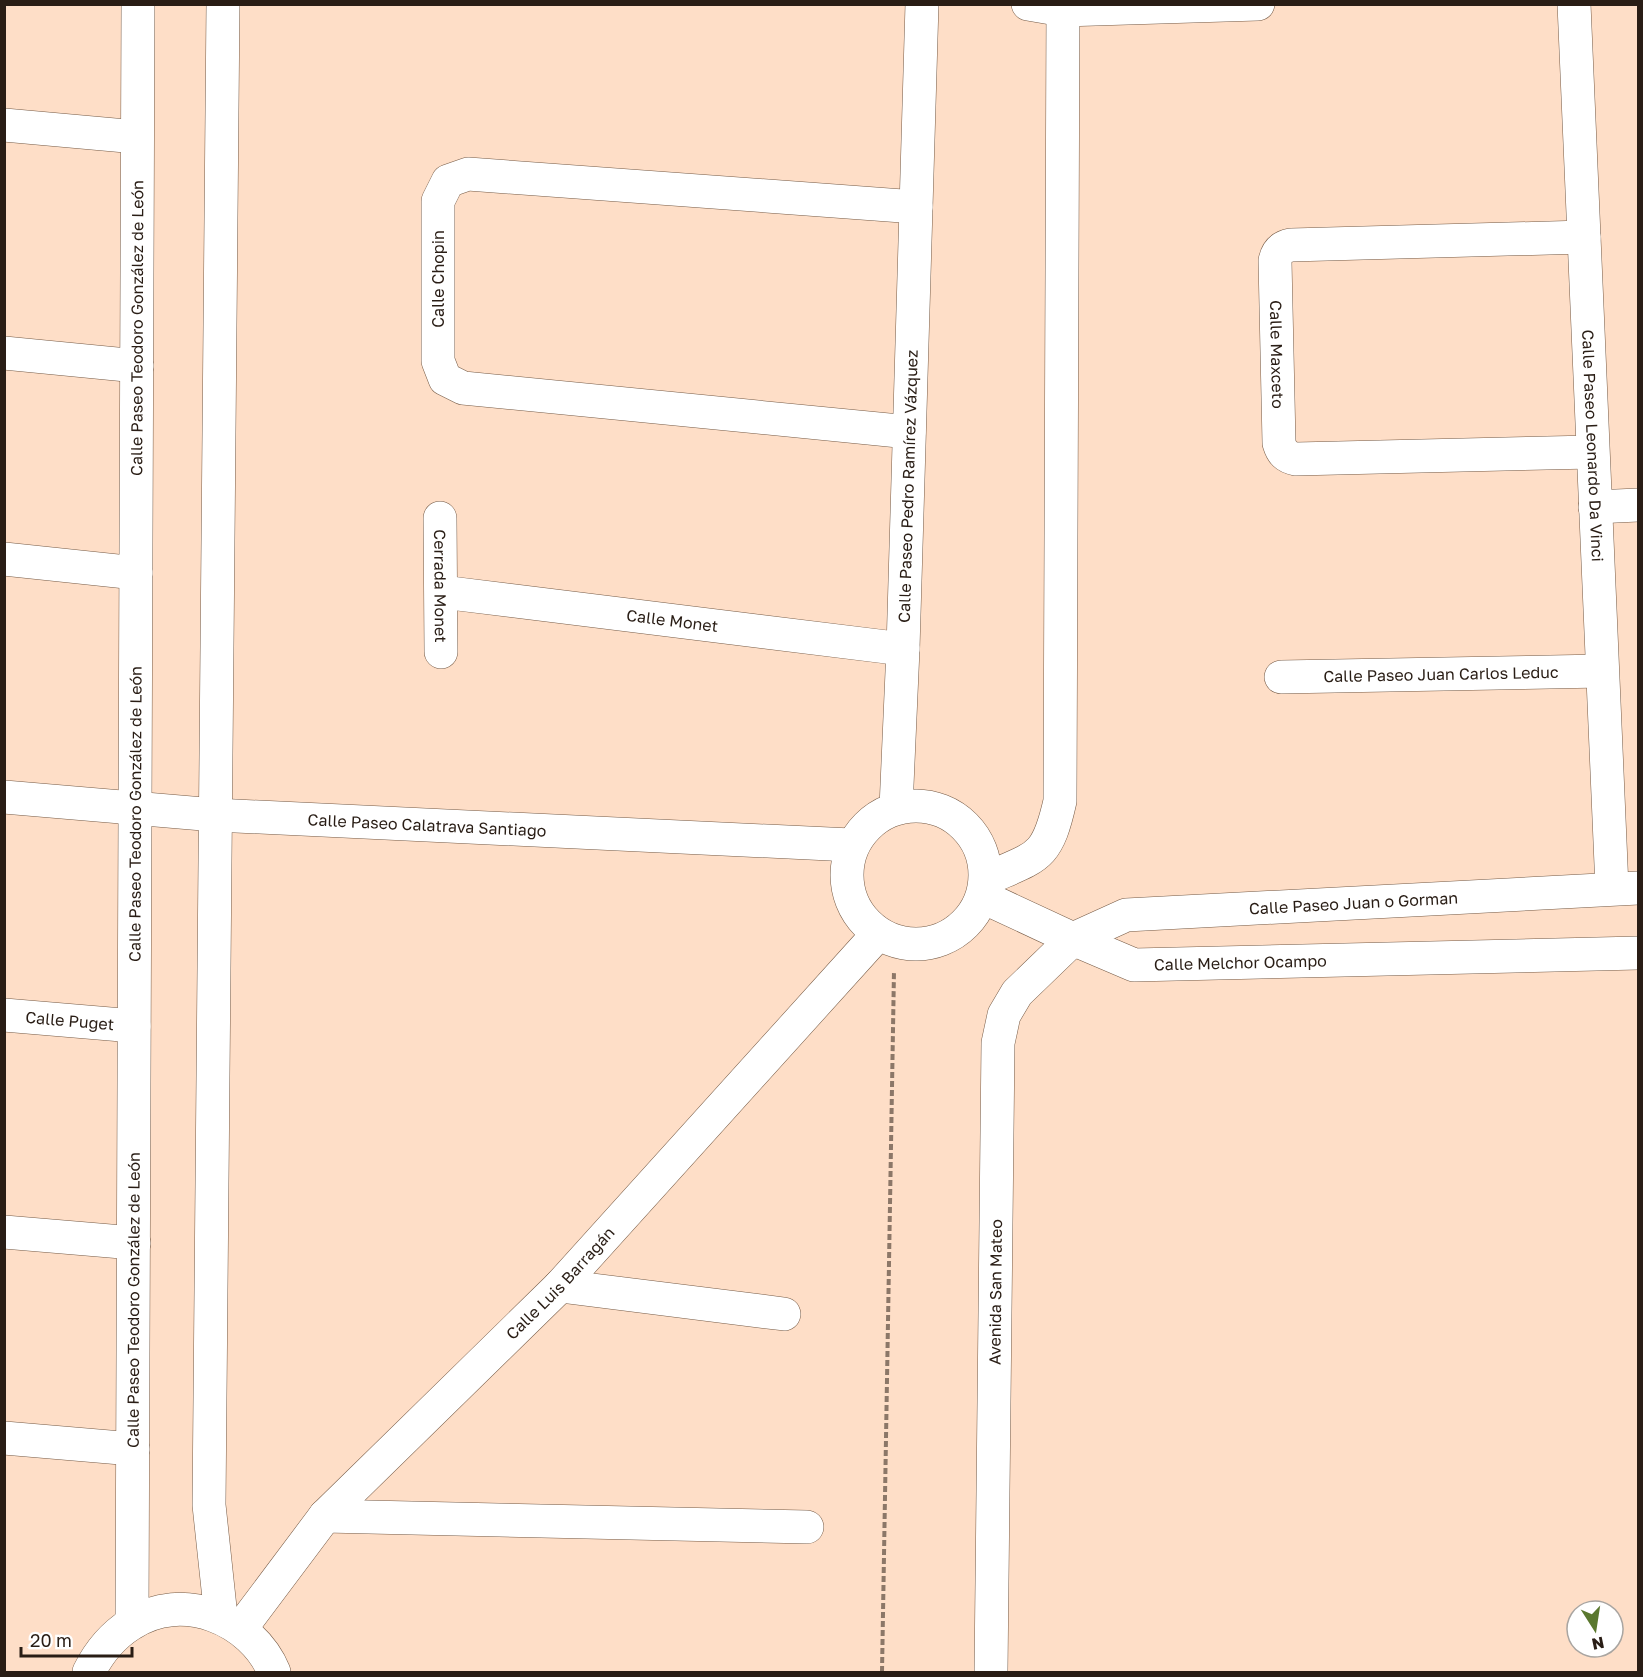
<svg xmlns="http://www.w3.org/2000/svg" width="1643" height="1677" font-family="'Golos Text',sans-serif">
	<style>
		.lines { fill: none; stroke-linecap: round; stroke-linejoin: round }
		.minor-casing { stroke: #765b46; stroke-width: 34 }
		.secondary-casing { stroke: #765b46; stroke-width: 34 }
		.path { stroke: #8c7768; stroke-width: 4; stroke-dasharray: 6 3; stroke-linecap: butt }
		.minor { stroke: #fff; stroke-width: 33 }
		.secondary { stroke: #fff; stroke-width: 33 }
		.labels { text-anchor: middle; stroke-width: 4.5; stroke-linejoin: round; paint-order: stroke }
		.street-label { font-size: 16px; fill: #291d15; stroke: #fff }
	</style>
	<rect width="100%" height="100%" fill="#fedec7"/>
	<g class="lines">
		<g class="minor-casing">
			<g id="minor">
				<path d="M 1028,4 L 1063,10 L 1258,4"/>
				<path id="s1" d="M 1574,4 L 1612,888"/>
				<path d="M 4,125 L 137,137"/>
				<path id="s2" d="M 1584,237 L 1291,245 C 1281,247 1277,251 1275,261 L 1279,443 C 1282,453 1286,457 1296,459 L 1592,452"/>
				<path d="M 4,353 L 137,366"/>
				<path d="M 909,432 L 463,388 L 445,379 L 438,361 L 438,201 L 448,181 L 468,174 L 916,207"/>
				<path d="M 1595,507 L 1638,505"/>
				<path id="s3" d="M 440,518 L 441,652"/>
				<path d="M 4,559 L 136,573"/>
				<path id="s4" d="M 442,592 L 903,649"/>
				<path id="s5" d="M 1281,677 L 1602,671"/>
				<path id="s6" d="M 4,797 L 215,815 L 851,845"/>
				<path id="s7" d="M 983,897 L 1073,939 L 1134,965 L 1638,953"/>
				<path id="s8" d="M 4,1015 L 134,1026"/>
				<path d="M 4,1232 L 134,1243"/>
				<path d="M 560,1286 L 784,1314"/>
				<path d="M 4,1438 L 133,1449"/>
				<path d="M 325,1516 L 807,1527"/>
				<path id="s9" d="M 241,1628 L 325,1516 L 560,1286 L 878,934"/>
				<path id="s10" d="M 991,1672 L 998,1043 L 1004,1015 L 1017,993 L 1073,939 L 1126,915 L 1638,888"/>
			</g>
		</g>
		<g class="secondary-casing">
			<g id="secondary">
				<circle cx="916" cy="875" r="69"/>
				<path id="s11" d="M 896,808 L 903,649 L 922,4"/>
				<path d="M 986,879 C 1038,856 1047,859 1060,801 L 1063,4"/>
				<path d="M 221,1617 L 209,1505 L 223,4"/>
				<path id="s12" d="M 132,1622 L 138,4"/>
				<path d="M 89,1672 C 99,1652 112,1636 131,1624 C 182,1590 252,1619 274,1672"/>
			</g>
		</g>
		<path class="path" d="M 882,1672 L 894,971"/>
		<use href="#minor" class="minor"/>
		<use href="#secondary" class="secondary"/>
	</g>
	<g class="labels">
		<g class="street-label">
			<text transform="translate(438 279) rotate(-90)" y="6">Calle Chopin</text>
			<text dy="6" stroke="none"><textPath href="#s12" startOffset="1294">Calle Paseo Teodoro González de León</textPath></text>
			<text dy="6" stroke="none"><textPath href="#s2" startOffset="411">Calle Maxceto</textPath></text>
			<text dy="6" stroke="none"><textPath href="#s1" startOffset="442">Calle Paseo Leonardo Da Vinci</textPath></text>
			<text dy="6" stroke="none"><textPath href="#s11" startOffset="322">Calle Paseo Pedro Ramírez Vázquez</textPath></text>
			<text dy="6" stroke="none"><textPath href="#s3" startOffset="68">Cerrada Monet</textPath></text>
			<text dy="6" stroke="none"><textPath href="#s4" startOffset="232">Calle Monet</textPath></text>
			<text dy="6" stroke="none"><textPath href="#s5" startOffset="160">Calle Paseo Juan Carlos Leduc</textPath></text>
			<text dy="6" stroke="none"><textPath href="#s12" startOffset="808">Calle Paseo Teodoro González de León</textPath></text>
			<text dy="6" stroke="none"><textPath href="#s6" startOffset="424">Calle Paseo Calatrava Santiago</textPath></text>
			<text dy="6" stroke="none"><textPath href="#s10" startOffset="1047">Calle Paseo Juan o Gorman</textPath></text>
			<text dy="6" stroke="none"><textPath href="#s7" startOffset="272">Calle Melchor Ocampo</textPath></text>
			<text dy="6" stroke="none"><textPath href="#s8" startOffset="66">Calle Puget</textPath></text>
			<text dy="6" stroke="none"><textPath href="#s9" startOffset="471">Calle Luis Barragán</textPath></text>
			<text dy="6" stroke="none"><textPath href="#s10" startOffset="380">Avenida San Mateo</textPath></text>
			<text dy="6" stroke="none"><textPath href="#s12" startOffset="322">Calle Paseo Teodoro González de León</textPath></text>
		</g>
	</g>
	<rect width="1643" height="1677" fill="none" stroke="#291d15" stroke-width="12"/>
	<g transform="translate(1595 1629) rotate(168)"><circle r="28" fill="#ffffff" stroke="#a9a5a1" stroke-width="1.5"/>
	<path d="M0-4.5L10 22L0 15L-10 22Z" fill="#5a782e"/>
	<text y="-9" font-size="16" font-weight="bold" text-anchor="middle" fill="#291d15">N</text>
	</g>
	<path d="M21 1647v9h111v-9" fill="none" stroke="#291d15" stroke-width="3"/>
	<text x="30" y="1647" font-size="18" fill="#291d15" stroke="#ffffff" stroke-width="4.5" paint-order="stroke">20 m</text>
</svg>
